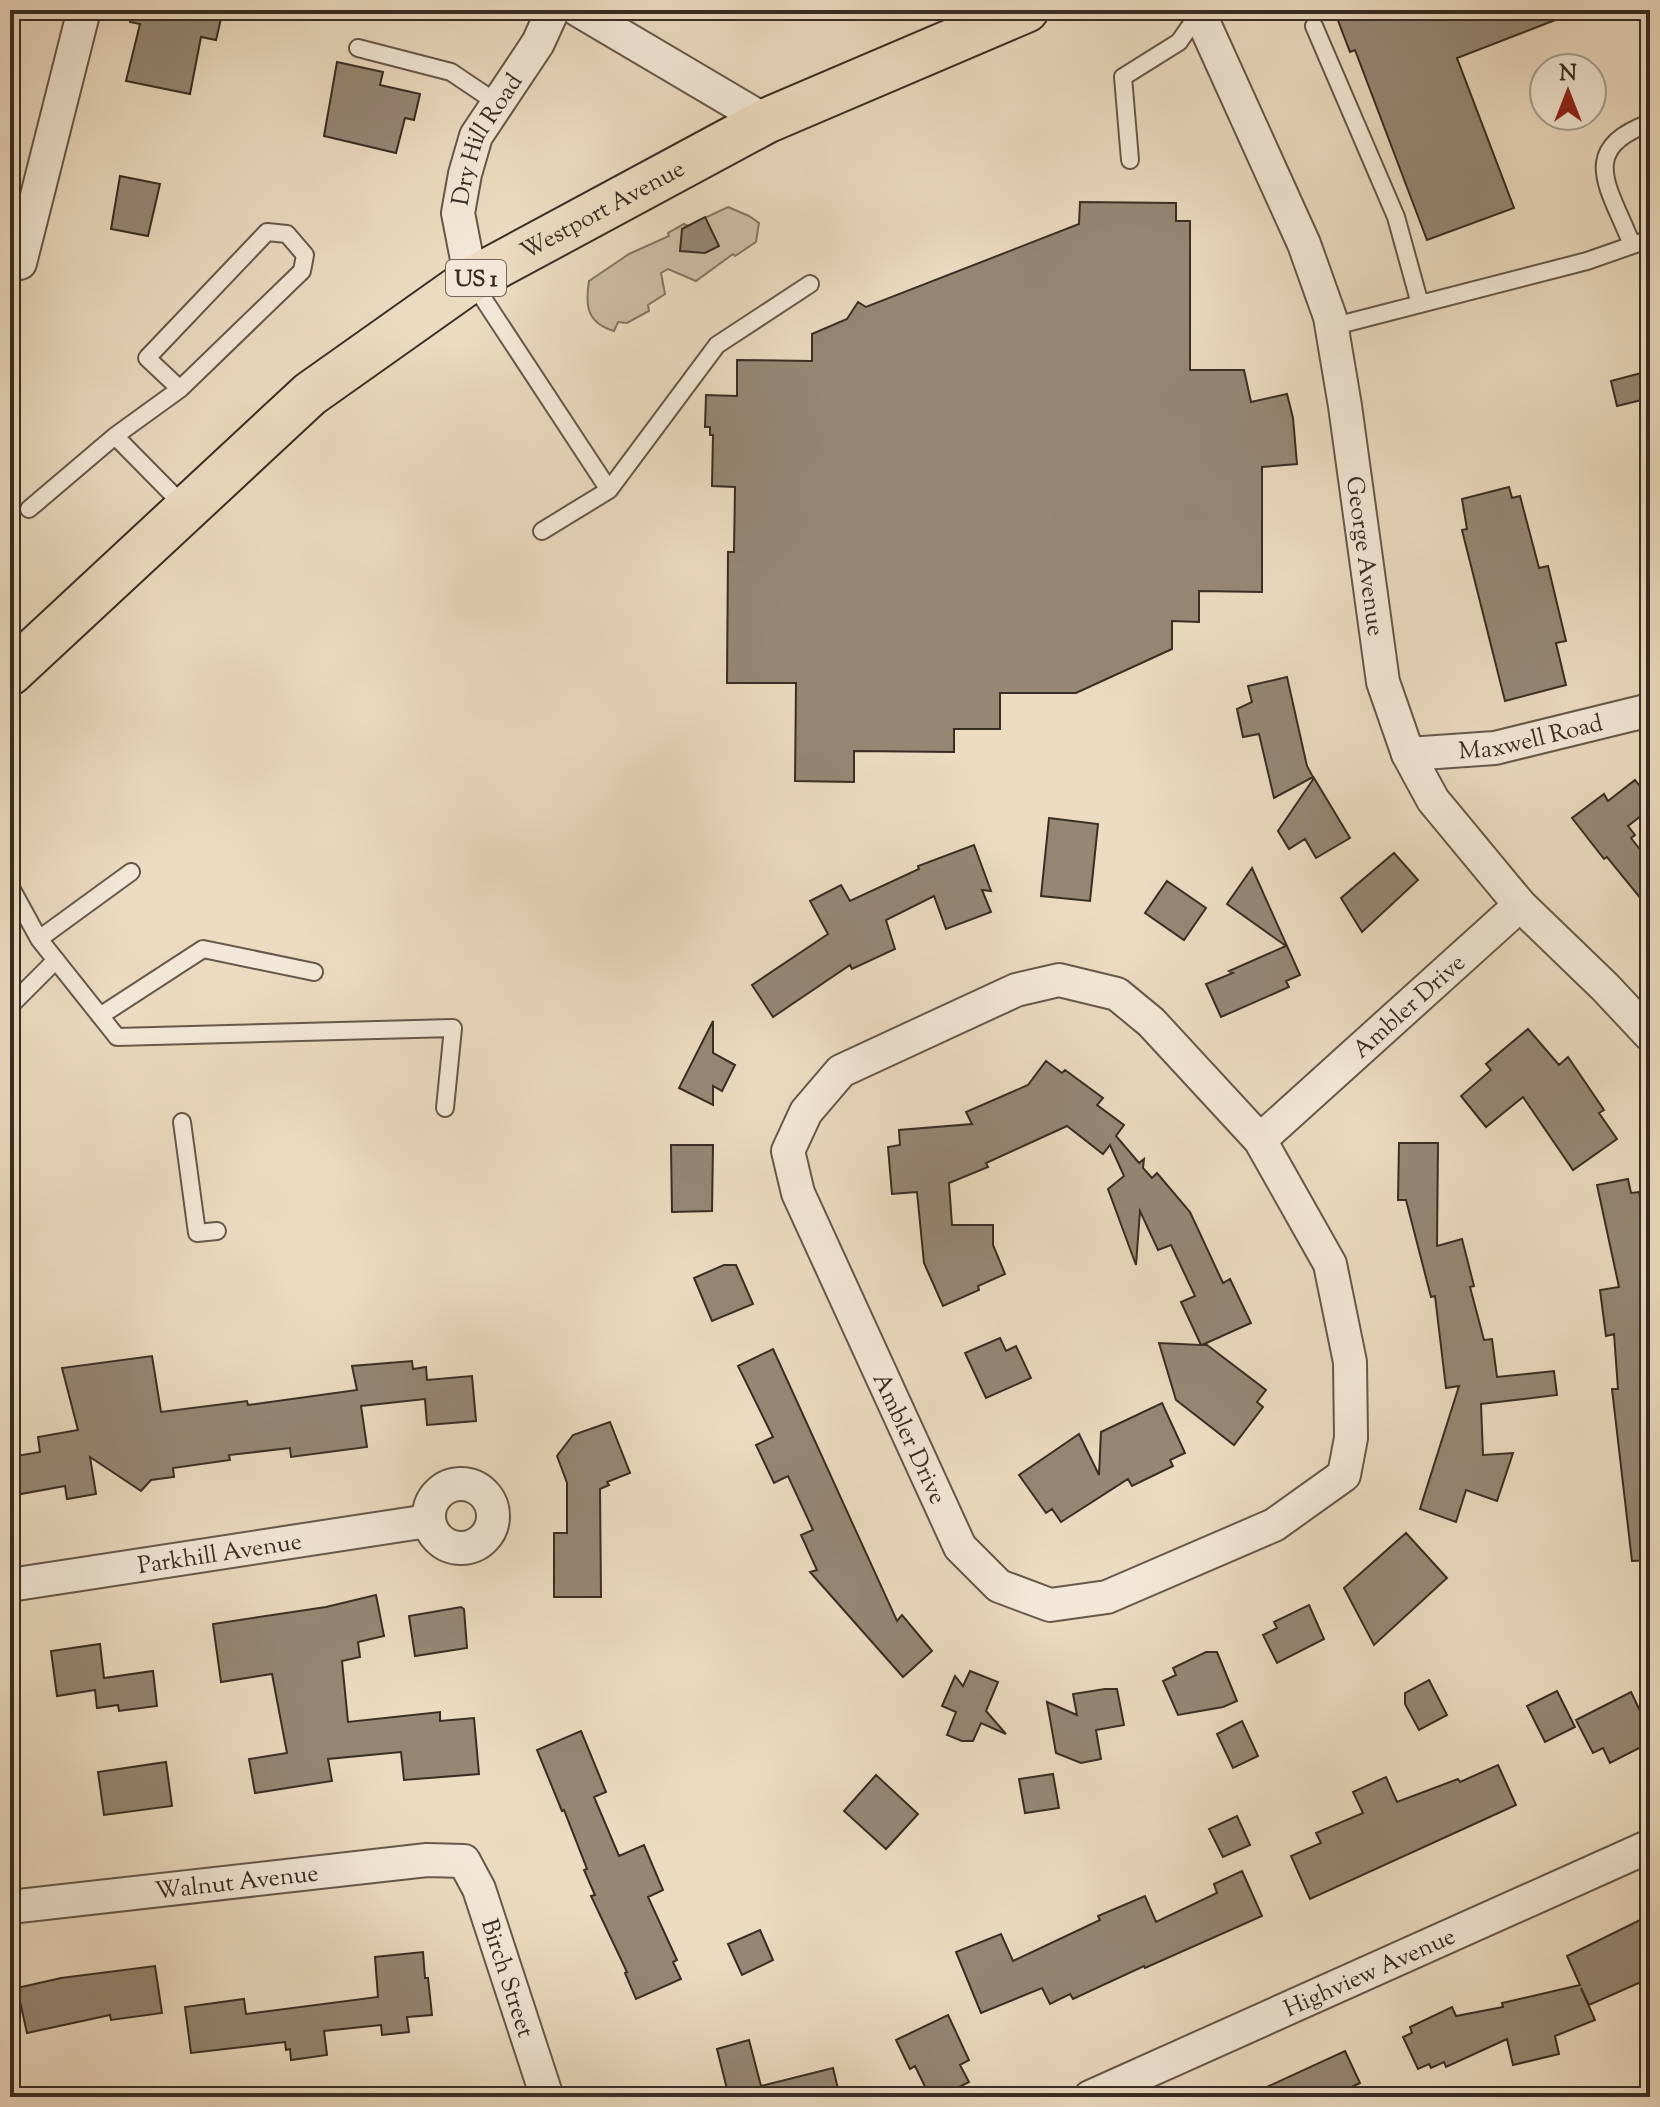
<svg xmlns="http://www.w3.org/2000/svg" width="1660" height="2107" font-family="'Sorts Mill Goudy',serif">
	<style>
		.green { fill: #cebda6; stroke: #847564; stroke-width: 2 }
		.building { fill: #968775; stroke: #392d23; stroke-width: 2 }
		.lines { fill: none; stroke-linecap: round; stroke-linejoin: round }
		.lane-casing { stroke: #66584a; stroke-width: 20 }
		.street-casing { stroke: #66584a; stroke-width: 36 }
		.primary-casing { stroke: #392d23; stroke-width: 48 }
		.lane { stroke: #f3e8d7; stroke-width: 16 }
		.street { stroke: #f3e8d7; stroke-width: 32 }
		.primary { stroke: #ecdbc1; stroke-width: 44 }
		.labels { text-anchor: middle; stroke-width: 6; stroke-linejoin: round; paint-order: stroke }
		.shield { fill: #f3e8d7; stroke: #716559; stroke-width: 2 }
		.shield-label { font-size: 22px; font-weight: bold; fill: #392d23 }
		.street-label { font-size: 24px; fill: #392d23; stroke: #f3e8d7 }
	</style>
	<rect width="100%" height="100%" fill="#ecdbc1"/>
	<filter id="stains"><feTurbulence type="fractalNoise" baseFrequency=".0025" numOctaves="4"/><feColorMatrix values="0 0 0 0 .2 0 0 0 0 .09 0 0 0 0 .02 0 0 0 .5 -.17"/></filter>
	<radialGradient id="worn" r=".72"><stop offset=".6" stop-color="#630" stop-opacity="0"/><stop offset="1" stop-color="#630" stop-opacity=".3"/></radialGradient>
	<path class="green" d="M 728,207 L 749,216 L 759,223 L 756,242 L 735,256 L 733,254 L 696,281 L 668,269 L 661,273 L 665,294 L 648,305 L 649,311 L 627,323 L 618,322 L 614,331 C 587,323 585,306 589,281 L 629,254 L 669,236 L 668,233 L 684,224 L 688,226 Z"/>
	<path class="building" d="M 131,10 L 223,10 L 216,40 L 201,37 L 190,94 L 126,81 L 140,24 L 130,22 Z
		M 1334,10 L 1576,10 L 1576,12 L 1457,58 L 1514,208 L 1427,240 L 1355,50 L 1350,52 Z
		M 337,62 L 383,72 L 380,85 L 420,94 L 414,120 L 405,118 L 396,153 L 324,136 Z
		M 120,176 L 160,184 L 148,236 L 111,229 Z
		M 1080,202 L 1176,203 L 1176,221 L 1190,221 L 1190,370 L 1244,370 L 1251,402 L 1287,394 L 1293,418 L 1297,464 L 1262,467 L 1262,592 L 1199,591 L 1199,622 L 1172,621 L 1172,649 L 1076,693 L 1000,693 L 1000,729 L 954,729 L 954,752 L 854,751 L 854,782 L 795,781 L 796,683 L 727,683 L 728,552 L 734,552 L 735,487 L 712,486 L 713,435 L 710,435 L 710,427 L 705,427 L 706,395 L 737,396 L 737,360 L 812,361 L 812,334 L 847,319 L 858,302 L 866,307 L 1079,224 Z
		M 705,217 L 719,246 L 705,253 L 680,251 L 682,229 Z
		M 1645,372 L 1650,398 L 1617,406 L 1611,381 Z
		M 1509,487 L 1512,498 L 1520,496 L 1539,568 L 1548,566 L 1566,641 L 1556,643 L 1566,685 L 1505,701 L 1462,530 L 1467,529 L 1462,499 Z
		M 1287,677 L 1307,766 L 1313,777 L 1274,798 L 1259,734 L 1243,737 L 1237,709 L 1252,702 L 1248,686 Z
		M 1314,778 L 1350,838 L 1316,858 L 1305,839 L 1289,849 L 1278,831 Z
		M 1635,780 L 1650,799 L 1650,809 L 1628,826 L 1635,835 L 1631,838 L 1650,862 L 1650,910 L 1607,857 L 1604,859 L 1572,818 L 1604,794 L 1608,801 Z
		M 1049,818 L 1098,824 L 1090,901 L 1041,896 Z
		M 974,845 L 991,891 L 982,890 L 991,912 L 946,929 L 934,896 L 886,920 L 895,949 L 852,969 L 850,965 L 773,1017 L 752,985 L 828,934 L 810,901 L 841,885 L 850,901 L 919,869 L 918,866 Z
		M 1394,853 L 1418,880 L 1362,932 L 1341,898 Z
		M 1252,868 L 1300,975 L 1286,981 L 1289,987 L 1221,1017 L 1206,984 L 1233,973 L 1229,971 L 1286,946 L 1227,904 Z
		M 1167,881 L 1206,908 L 1184,940 L 1145,913 Z
		M 713,1021 L 713,1053 L 735,1065 L 722,1091 L 713,1086 L 713,1105 L 679,1088 Z
		M 1528,1029 L 1559,1065 L 1568,1057 L 1604,1110 L 1599,1113 L 1617,1139 L 1573,1170 L 1523,1097 L 1486,1127 L 1461,1096 L 1491,1070 L 1486,1064 Z
		M 1046,1061 L 1062,1073 L 1065,1070 L 1103,1098 L 1097,1105 L 1124,1125 L 1116,1136 L 1139,1163 L 1144,1159 L 1143,1168 L 1152,1178 L 1157,1173 L 1190,1212 L 1223,1283 L 1230,1279 L 1251,1323 L 1202,1345 L 1207,1345 L 1266,1390 L 1257,1402 L 1263,1407 L 1234,1445 L 1176,1400 L 1159,1343 L 1201,1345 L 1181,1302 L 1195,1296 L 1171,1245 L 1158,1250 L 1140,1211 L 1136,1265 L 1108,1189 L 1124,1176 L 1110,1145 L 1103,1154 L 1067,1126 L 986,1163 L 988,1167 L 949,1183 L 952,1225 L 993,1225 L 993,1245 L 1005,1274 L 978,1286 L 979,1290 L 943,1306 L 924,1263 L 917,1192 L 892,1194 L 888,1147 L 900,1145 L 899,1130 L 972,1124 L 966,1112 L 1028,1085 Z
		M 1399,1143 L 1438,1143 L 1437,1246 L 1462,1239 L 1474,1286 L 1470,1287 L 1484,1340 L 1492,1339 L 1497,1377 L 1554,1371 L 1557,1395 L 1481,1404 L 1483,1455 L 1513,1453 L 1497,1501 L 1466,1490 L 1456,1522 L 1420,1509 L 1459,1386 L 1446,1388 L 1435,1296 L 1431,1297 L 1406,1200 L 1398,1200 Z
		M 671,1145 L 713,1145 L 712,1211 L 672,1212 Z
		M 1628,1179 L 1631,1193 L 1639,1192 L 1650,1246 L 1650,1560 L 1632,1561 L 1612,1389 L 1618,1389 L 1614,1334 L 1606,1336 L 1600,1290 L 1619,1287 L 1597,1185 Z
		M 724,1265 L 736,1265 L 753,1304 L 712,1321 L 694,1278 Z
		M 1000,1338 L 1006,1351 L 1016,1346 L 1031,1378 L 986,1398 L 965,1353 Z
		M 773,1349 L 897,1621 L 902,1615 L 932,1651 L 903,1677 L 810,1572 L 817,1570 L 801,1535 L 813,1530 L 788,1476 L 774,1483 L 756,1445 L 773,1437 L 738,1366 Z
		M 152,1356 L 161,1412 L 247,1401 L 248,1405 L 357,1390 L 352,1366 L 412,1361 L 413,1369 L 426,1367 L 427,1380 L 472,1376 L 476,1421 L 427,1425 L 425,1399 L 361,1406 L 367,1447 L 291,1457 L 290,1448 L 229,1455 L 230,1460 L 173,1468 L 174,1477 L 151,1480 L 141,1491 L 90,1457 L 96,1494 L 67,1499 L 65,1486 L 10,1496 L 10,1457 L 40,1452 L 38,1437 L 78,1430 L 62,1368 Z
		M 1162,1403 L 1185,1453 L 1170,1460 L 1173,1466 L 1132,1486 L 1128,1479 L 1061,1522 L 1052,1509 L 1046,1513 L 1019,1475 L 1079,1434 L 1099,1475 L 1101,1432 Z
		M 610,1422 L 630,1473 L 607,1482 L 609,1485 L 600,1489 L 601,1597 L 554,1597 L 554,1533 L 567,1533 L 567,1483 L 557,1456 L 573,1435 Z
		M 1406,1533 L 1447,1578 L 1374,1645 L 1344,1588 Z
		M 376,1595 L 384,1636 L 358,1642 L 360,1657 L 342,1661 L 348,1722 L 440,1712 L 440,1721 L 474,1718 L 479,1774 L 404,1780 L 401,1752 L 328,1759 L 332,1781 L 255,1793 L 249,1759 L 287,1753 L 272,1674 L 221,1682 L 213,1624 L 326,1607 Z
		M 1309,1605 L 1324,1639 L 1277,1663 L 1263,1635 L 1277,1628 L 1274,1622 Z
		M 461,1607 L 464,1609 L 467,1648 L 415,1656 L 409,1616 Z
		M 100,1644 L 104,1678 L 153,1671 L 157,1706 L 119,1711 L 118,1705 L 97,1708 L 95,1690 L 57,1696 L 51,1651 Z
		M 1206,1652 L 1217,1652 L 1237,1701 L 1223,1707 L 1178,1715 L 1163,1681 L 1176,1675 L 1173,1668 Z
		M 970,1671 L 998,1682 L 986,1711 L 1006,1734 L 981,1723 L 973,1741 L 962,1741 L 947,1735 L 956,1712 L 942,1706 L 955,1676 L 963,1686 Z
		M 1429,1680 L 1447,1715 L 1419,1730 L 1405,1704 L 1405,1693 Z
		M 1105,1689 L 1117,1689 L 1124,1725 L 1096,1730 L 1101,1759 L 1081,1763 L 1056,1753 L 1047,1702 L 1077,1715 L 1073,1694 Z
		M 1557,1691 L 1575,1727 L 1545,1742 L 1527,1706 Z
		M 1631,1692 L 1645,1721 L 1641,1723 L 1649,1739 L 1645,1740 L 1647,1744 L 1610,1763 L 1603,1748 L 1593,1753 L 1576,1720 Z
		M 1242,1721 L 1258,1756 L 1233,1768 L 1217,1734 Z
		M 581,1731 L 606,1792 L 594,1797 L 619,1856 L 644,1845 L 663,1890 L 648,1897 L 677,1960 L 673,1962 L 681,1979 L 636,1999 L 625,1973 L 627,1972 L 591,1896 L 595,1895 L 584,1870 L 587,1869 L 564,1810 L 562,1811 L 537,1750 Z
		M 166,1762 L 172,1806 L 104,1815 L 98,1772 Z
		M 1498,1765 L 1516,1805 L 1310,1899 L 1291,1856 L 1321,1843 L 1316,1833 L 1363,1813 L 1353,1792 L 1386,1777 L 1397,1802 L 1458,1779 L 1460,1782 Z
		M 1053,1774 L 1059,1808 L 1025,1813 L 1019,1779 Z
		M 876,1775 L 918,1814 L 886,1849 L 844,1811 Z
		M 1237,1816 L 1250,1845 L 1223,1857 L 1209,1829 Z
		M 1242,1871 L 1262,1916 L 1145,1968 L 1144,1966 L 1073,1999 L 1070,1994 L 1050,2004 L 1042,1988 L 981,2013 L 956,1952 L 1001,1934 L 1013,1961 L 1100,1920 L 1098,1916 L 1145,1896 L 1156,1922 L 1217,1893 L 1214,1884 Z
		M 1650,1915 L 1650,1978 L 1589,2005 L 1581,1988 L 1595,2020 L 1555,2036 L 1559,2054 L 1513,2065 L 1507,2039 L 1446,2067 L 1444,2062 L 1431,2068 L 1429,2064 L 1418,2069 L 1403,2037 L 1412,2033 L 1410,2027 L 1452,2007 L 1456,2016 L 1503,2007 L 1502,2003 L 1580,1985 L 1567,1956 Z
		M 760,1930 L 773,1960 L 742,1975 L 728,1944 Z
		M 423,1952 L 425,1978 L 428,1978 L 432,2015 L 407,2017 L 409,2032 L 382,2035 L 381,2025 L 324,2031 L 327,2055 L 291,2060 L 290,2049 L 286,2050 L 285,2042 L 191,2053 L 185,2007 L 244,1999 L 246,2014 L 378,1997 L 375,1957 Z
		M 155,1966 L 162,2013 L 111,2020 L 110,2015 L 27,2033 L 17,1988 L 61,1978 Z
		M 948,2015 L 969,2060 L 960,2065 L 969,2082 L 957,2088 L 961,2097 L 930,2097 L 915,2066 L 910,2069 L 896,2040 Z
		M 749,2040 L 761,2086 L 833,2068 L 840,2097 L 729,2097 L 717,2049 Z
		M 1345,2051 L 1360,2083 L 1330,2097 L 1245,2097 Z"/>
	<g class="lines">
		<g class="lane-casing">
			<path id="lane" d="M 1314,26 L 1396,217 L 1420,304
				M 358,48 L 451,72 L 497,103
				M 1130,160 L 1123,77 L 1179,42 L 1199,13
				M 1632,245 C 1611,190 1575,149 1650,123
				M 471,280 L 609,490 L 542,531
				M 1331,327 L 1587,261 L 1650,239
				M 180,389 L 147,358 L 267,232 L 287,234 L 305,255 L 302,271 L 180,389 L 115,436 L 185,507
				M 609,490 L 717,345 L 810,284
				M 29,509 L 115,436
				M 10,886 L 39,939 L 117,1037 L 453,1028 L 445,1108
				M 39,939 L 131,872
				M 10,1006 L 56,960
				M 100,1016 L 203,949 L 314,972
				M 182,1122 L 197,1233 L 217,1231"/>
		</g>
		<g class="street-casing">
			<g id="street">
				<path d="M 578,10 L 766,121"/>
				<path id="s1" d="M 1198,10 L 1304,244 L 1330,317 L 1345,406 L 1383,682 L 1408,754 L 1433,800 L 1520,905 L 1605,987 L 1650,1035"/>
				<path d="M 10,260 L 20,263 L 84,10"/>
				<path id="s2" d="M 471,280 L 458,213 L 465,174 L 476,136 L 538,43 L 553,10"/>
				<path id="s3" d="M 1408,754 L 1495,748 L 1650,710"/>
				<path d="M 1059,980 L 1117,994 L 1151,1022 L 1260,1140 L 1330,1264 L 1350,1362 L 1351,1438 L 1344,1475 L 1274,1525 L 1107,1597 L 1050,1605 L 999,1586 L 960,1547 L 798,1193 L 788,1151 L 806,1112 L 841,1071 L 1016,990 Z"/>
				<path id="s4" d="M 1260,1140 L 1520,905"/>
				<circle cx="461" cy="1516" r="32"/>
				<path id="s5" d="M 10,1585 L 428,1521"/>
				<path id="s6" d="M 10,1907 L 427,1860 L 464,1861 L 479,1889 L 547,2097"/>
				<path id="s7" d="M 1090,2097 L 1650,1846"/>
			</g>
		</g>
		<g class="primary-casing">
			<g id="primary">
				<path id="s8" d="M 10,673 L 310,394 L 471,280 L 766,121 L 1026,10"/>
			</g>
		</g>
		<use href="#lane" class="lane"/>
		<use href="#street" class="street"/>
		<use href="#primary" class="primary"/>
	</g>
	<g class="labels">
		<rect class="shield" x="446" y="260" width="60" height="36" rx="6"/>
		<g class="shield-label">
			<text x="476" y="286">US 1</text>
		</g>
		<g class="street-label">
			<text dy="8" stroke="none"><textPath href="#s2" startOffset="148">Dry Hill Road</textPath></text>
			<text dy="8" stroke="none"><textPath href="#s8" startOffset="756">Westport Avenue</textPath></text>
			<text dy="8" stroke="none"><textPath href="#s1" startOffset="576">George Avenue</textPath></text>
			<text dy="8" stroke="none"><textPath href="#s3" startOffset="124">Maxwell Road</textPath></text>
			<text dy="8" stroke="none"><textPath href="#s4" startOffset="200">Ambler Drive</textPath></text>
			<text transform="translate(910 1438) rotate(65)" y="8">Ambler Drive</text>
			<text dy="8" stroke="none"><textPath href="#s5" startOffset="212">Parkhill Avenue</textPath></text>
			<text dy="8" stroke="none"><textPath href="#s6" startOffset="228">Walnut Avenue</textPath></text>
			<text dy="8" stroke="none"><textPath href="#s7" startOffset="306">Highview Avenue</textPath></text>
			<text dy="8" stroke="none"><textPath href="#s6" startOffset="582">Birch Street</textPath></text>
		</g>
	</g>
	<rect width="1660" height="2107" fill="none" stroke="#ecdbc1" stroke-width="40"/>
	<rect x="12" y="12" width="1636" height="2083" fill="none" stroke="#392d23" stroke-width="4"/>
	<rect x="20" y="20" width="1620" height="2067" fill="none" stroke="#392d23" stroke-width="2"/>
	<g transform="translate(1568 92)"><circle r="38" fill="#f3e8d7" stroke="#a99d8f" stroke-width="2"/>
	<path d="M0-6L14 30L0 20L-14 30Z" fill="#8f2418"/>
	<text y="-12" font-size="22" font-weight="bold" text-anchor="middle" fill="#392d23">N</text>
	</g>
	<rect width="100%" height="100%" filter="url(#stains)"/>
	<rect width="100%" height="100%" fill="url(#worn)"/>
</svg>
